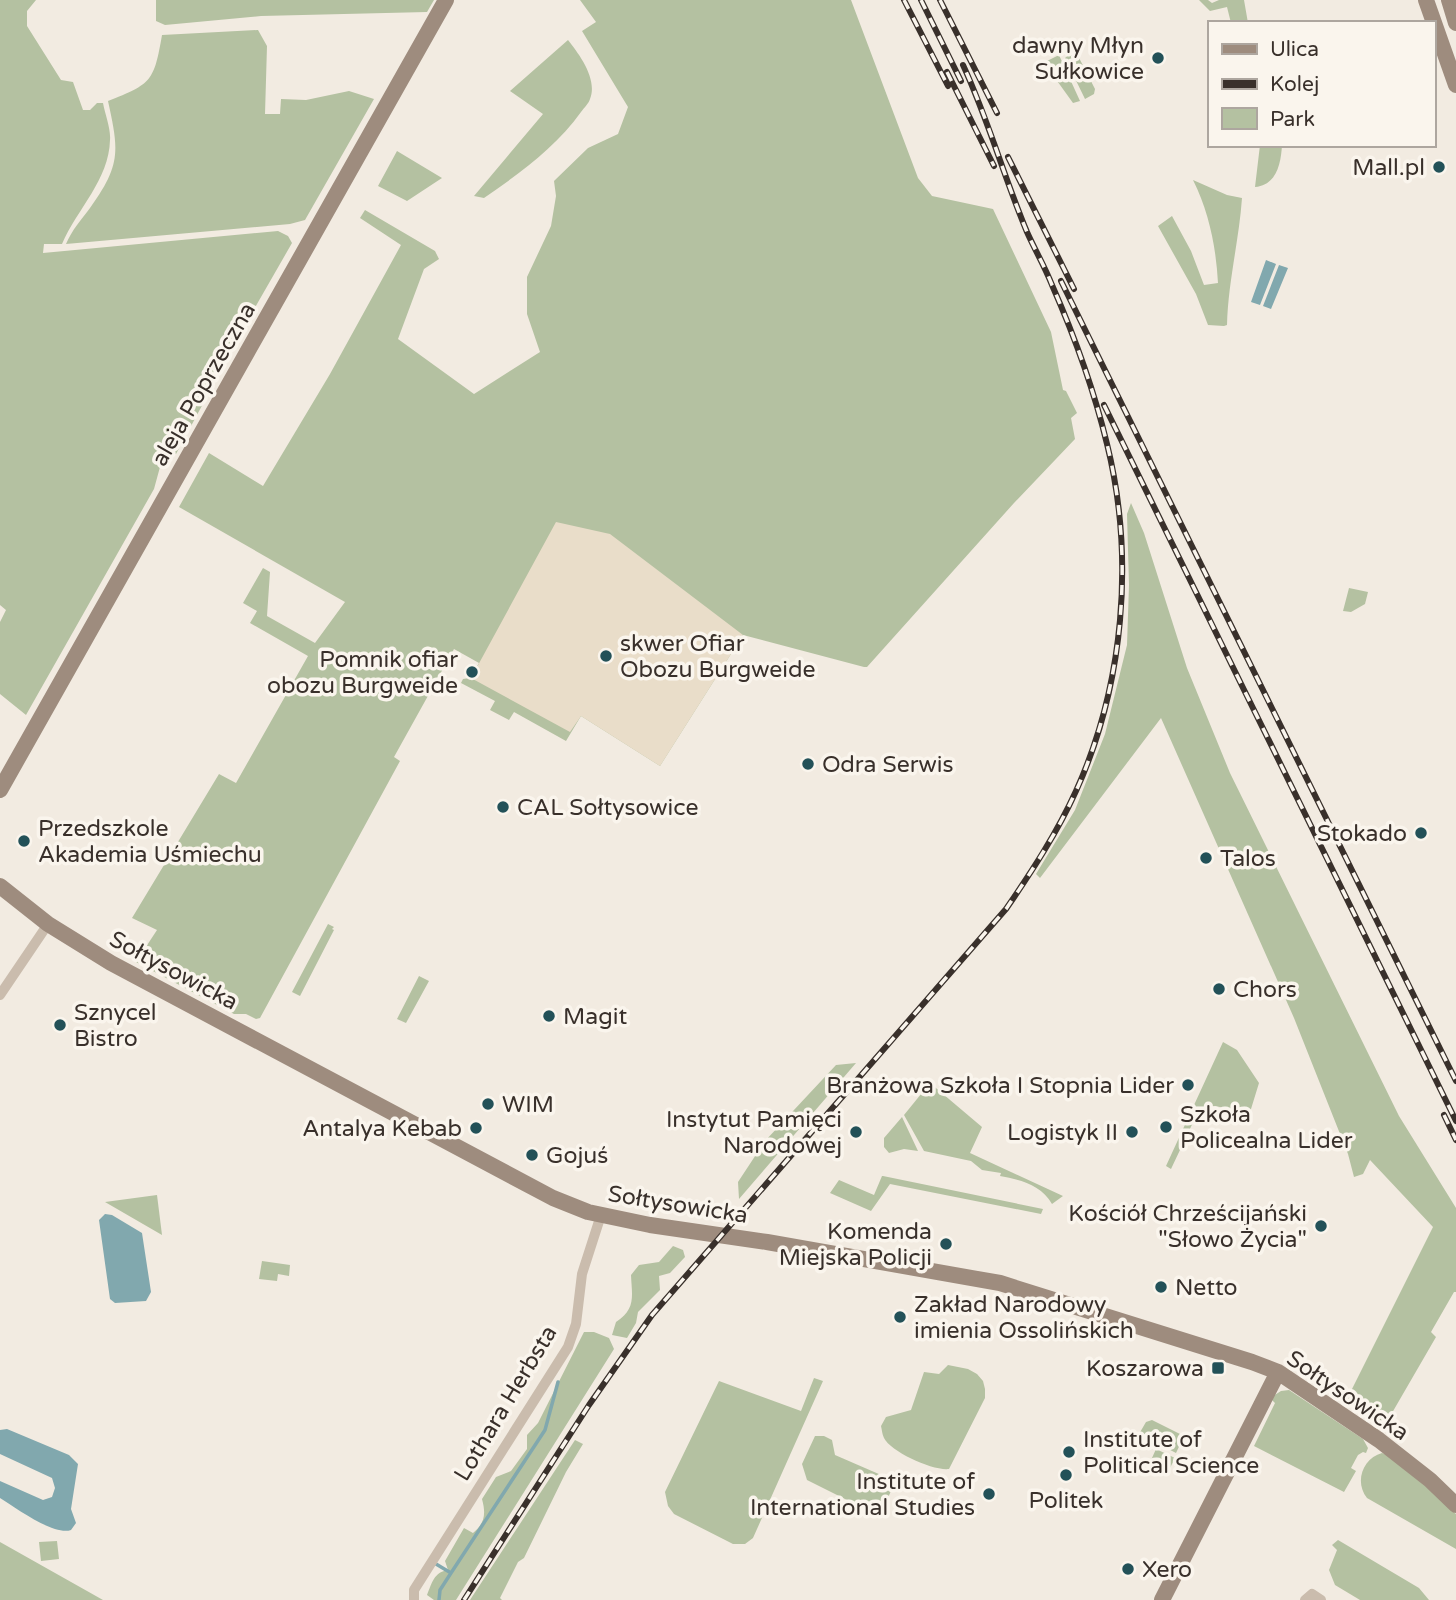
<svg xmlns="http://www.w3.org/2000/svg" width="1456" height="1600" font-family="'Varela Round',sans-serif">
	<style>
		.green { fill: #b4c1a1 }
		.plaza { fill: #e9ddc9 }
		.water { fill: #81a8ae }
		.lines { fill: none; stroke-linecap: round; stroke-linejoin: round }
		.stream { stroke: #81a8ae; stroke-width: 3.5 }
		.street { stroke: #cabcad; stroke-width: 10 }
		.secondary { stroke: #9e8c7e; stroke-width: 16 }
		.rail-casing { stroke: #39302b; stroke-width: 6 }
		.rail { stroke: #faf5ed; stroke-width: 3.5; stroke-dasharray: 10; stroke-linecap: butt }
		.poi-dot { fill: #235158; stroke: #faf5ed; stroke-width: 2.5 }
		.labels { text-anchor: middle; stroke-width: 7; stroke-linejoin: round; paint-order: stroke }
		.poi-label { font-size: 23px; fill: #39302b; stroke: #faf5ed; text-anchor: start }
		.street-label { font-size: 23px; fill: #39302b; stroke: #faf5ed }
	</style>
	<rect width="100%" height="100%" fill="#f2ebe1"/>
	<path class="green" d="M 0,0 L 36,0 L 27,11 L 27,26 L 61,80 L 73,82 L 83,110 L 90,110 L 97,103 L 103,103 C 105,114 111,129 110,140 C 109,180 77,209 62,244 L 44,244 L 43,253 L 278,231 L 288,236 L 292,243 L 249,318 L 176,454 L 163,456 L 154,489 L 26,715 L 0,694 L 0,622 L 6,610 L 0,605 Z
		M 156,0 L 434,0 L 427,12 L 261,16 L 165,25 L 156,21 Z
		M 580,0 L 851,0 L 918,178 L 932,196 L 993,209 L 1051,332 L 1063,390 L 1066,391 L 1077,413 L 1071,418 L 1075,439 L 1014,503 L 867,667 L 864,667 L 743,635 L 660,766 L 581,716 L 566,741 L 514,712 L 509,720 L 490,710 L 495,701 L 461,683 L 463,679 L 470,678 L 479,663 L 454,649 L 394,757 L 400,761 L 260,1018 L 256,1019 L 246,1014 L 234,1014 L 136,962 L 157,930 L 132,918 L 219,774 L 236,783 L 308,656 L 250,623 L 257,611 L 243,603 L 263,568 L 270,572 L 267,616 L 315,643 L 345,602 L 179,507 L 209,453 L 263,486 L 330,374 L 401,245 L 360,218 L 365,210 L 435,251 L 439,259 L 424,269 L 398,339 L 474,394 L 540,352 L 527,314 L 527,277 L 551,226 L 556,196 L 554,181 L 588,148 L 618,134 L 628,107 L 582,31 L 596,22 Z
		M 1199,0 L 1208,0 L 1212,3 L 1219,0 L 1244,0 L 1248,23 L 1231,23 L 1227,7 L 1210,11 Z
		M 258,30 L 267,46 L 265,114 L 280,114 L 281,99 L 306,100 L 349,91 L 374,99 L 305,220 L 290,224 L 66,244 C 72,230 81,220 90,208 C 121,165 119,151 108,101 C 152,84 154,81 162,35 Z
		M 568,40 C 579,54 598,79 590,99 C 589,103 584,108 581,112 C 556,147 519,174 484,198 L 474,196 L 543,114 L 510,91 Z
		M 1075,50 L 1095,89 L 1094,94 L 1085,99 L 1065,58 Z
		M 1059,55 L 1080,101 L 1073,103 L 1050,71 L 1047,61 Z
		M 1260,145 L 1282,145 C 1281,163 1277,185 1255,187 Z
		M 397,151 L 442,178 L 407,201 L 378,186 Z
		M 1193,180 L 1227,195 L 1242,198 C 1239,241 1228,282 1227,325 L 1224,326 L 1208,325 L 1196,294 L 1158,226 L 1172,216 L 1191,251 L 1204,285 L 1218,283 C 1216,247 1209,212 1193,180 Z
		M 1131,503 L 1144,533 L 1187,668 L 1230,773 L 1399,1116 L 1456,1208 L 1456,1292 L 1454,1292 L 1431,1332 L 1436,1337 L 1385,1425 L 1347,1399 L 1433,1227 L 1370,1160 L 1363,1174 L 1354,1177 L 1348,1154 L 1294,1018 L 1161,718 L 1040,878 L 1036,874 L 1075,810 L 1105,734 L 1127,645 L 1129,585 L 1127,514 Z
		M 1349,588 L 1368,592 L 1365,604 L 1351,612 L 1343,611 Z
		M 328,924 L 334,927 L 332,929 L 334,930 L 300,996 L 292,992 Z
		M 419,976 L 429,981 L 406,1023 L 397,1019 Z
		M 1223,1042 L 1237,1050 L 1259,1083 L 1247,1122 L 1237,1119 L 1233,1111 C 1219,1107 1209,1101 1197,1114 L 1171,1169 L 1166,1166 Z
		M 856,1063 L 739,1199 L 738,1182 L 765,1141 L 836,1065 Z
		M 930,1083 L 982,1127 L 970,1153 L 1063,1196 L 1052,1204 C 1041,1185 1021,1180 1000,1176 L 1001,1173 L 982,1170 L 971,1161 L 924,1151 L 904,1115 Z
		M 902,1117 L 918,1151 L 904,1149 L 889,1153 L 884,1147 L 884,1138 Z
		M 882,1176 L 883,1176 L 1043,1209 L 1041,1214 L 890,1184 L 871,1211 L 830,1193 L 839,1180 L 874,1195 Z
		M 157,1195 L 162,1235 L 105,1202 Z
		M 673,1246 L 683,1250 L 685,1257 L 670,1273 L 659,1276 L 660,1290 L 638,1312 L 636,1323 L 627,1338 L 612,1335 L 616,1322 C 636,1309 632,1297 631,1275 L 639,1265 L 659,1262 Z
		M 262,1261 L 290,1265 L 289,1276 L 278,1274 L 277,1281 L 259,1279 Z
		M 584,1332 L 594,1332 L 609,1338 L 614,1349 L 456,1600 L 434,1600 L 427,1595 C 432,1583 434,1572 448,1570 L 445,1561 L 464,1528 L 473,1533 C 485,1523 486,1514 482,1499 L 496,1477 L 511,1471 L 527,1449 L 527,1435 L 538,1423 Z
		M 948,1365 L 968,1369 L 977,1374 L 983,1381 L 985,1389 L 985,1398 L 949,1469 C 933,1471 891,1452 884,1438 C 882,1434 882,1430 881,1426 L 886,1417 L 911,1410 L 924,1372 L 939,1374 Z
		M 814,1378 L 823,1381 L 753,1538 L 745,1544 L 733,1544 L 674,1514 L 668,1506 L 665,1492 L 719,1381 L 801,1411 Z
		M 1289,1390 L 1363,1439 L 1368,1448 L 1366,1453 L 1363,1452 L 1358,1455 L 1351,1468 L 1356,1471 L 1344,1492 L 1254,1446 L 1275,1403 L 1270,1398 L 1281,1391 Z
		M 1152,1420 L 1184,1436 L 1176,1453 L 1139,1434 L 1146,1422 Z
		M 815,1436 L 824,1436 L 832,1440 L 835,1455 L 888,1478 L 891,1491 L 886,1502 L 855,1504 L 807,1480 L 802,1464 Z
		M 575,1440 L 583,1444 L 566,1472 L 524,1558 L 518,1562 L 500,1598 L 502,1600 L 470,1600 Z
		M 1156,1449 L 1175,1458 L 1166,1476 L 1148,1467 Z
		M 1382,1453 L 1387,1455 L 1430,1489 L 1456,1514 L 1456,1549 L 1367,1498 C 1354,1482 1363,1458 1382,1453 Z
		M 1338,1540 L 1419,1588 L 1429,1600 L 1360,1600 L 1335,1585 L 1329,1570 L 1337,1550 L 1332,1545 Z
		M 57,1541 L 59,1559 L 41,1561 L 39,1542 Z
		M 0,1542 L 103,1600 L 0,1600 Z"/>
	<path class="plaza" d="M 556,522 L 610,534 L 743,635 L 660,766 L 581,716 L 570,732 L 471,678 Z"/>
	<path class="water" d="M 1266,260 L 1276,264 L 1260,305 L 1251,302 Z
		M 1279,265 L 1288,268 L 1271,309 L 1263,306 Z
		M 105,1214 L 112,1215 L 142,1233 L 151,1292 L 146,1301 L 115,1303 L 110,1299 L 99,1220 Z
		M 7,1429 L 69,1455 L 78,1464 L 71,1509 L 76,1523 L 71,1530 C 54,1536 16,1508 0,1498 L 0,1481 L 43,1500 L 52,1497 L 55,1488 L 52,1478 L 0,1454 L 0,1430 Z"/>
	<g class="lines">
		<path class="stream" d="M 436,1564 L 451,1573 L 440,1590 L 439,1600
			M 451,1573 L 545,1430 L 558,1382"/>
		<path class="street" d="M 0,995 L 48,924
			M 414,1600 L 414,1590 L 568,1347 L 576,1324 L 582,1274 L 601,1215
			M 1305,1600 L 1312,1594 L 1321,1600"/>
		<path class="secondary" d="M 1426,0 L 1456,85
			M 1449,0 L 1456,23
			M 0,790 L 446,0
			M 0,886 L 48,924 L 111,963 L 553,1198 L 588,1212 L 650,1225 L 767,1242 L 1000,1283 L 1252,1362 L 1278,1372 L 1379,1440 L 1430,1480 L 1456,1505
			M 1162,1600 L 1278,1372"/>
		<g class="rail-casing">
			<path id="rail" d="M 904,0 L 948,86
				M 921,0 L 961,81
				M 940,0 L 997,113
				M 947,72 L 994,166
				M 1008,157 L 1074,289
				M 1061,281 L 1456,1081
				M 1104,405 L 1456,1121
				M 1444,1115 L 1456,1140
				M 464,1600 L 589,1405 L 652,1315 L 1006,909 C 1032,871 1057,833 1076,791 C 1124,685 1135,557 1107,444 C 1094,390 1074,335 1052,285 C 1045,267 1035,250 1027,232 C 1004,177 988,119 963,65"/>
		</g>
		<use href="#rail" class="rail"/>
	</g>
	<g class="poi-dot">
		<circle cx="1158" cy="58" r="7"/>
		<circle cx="1439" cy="167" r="7"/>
		<circle cx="606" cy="656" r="7"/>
		<circle cx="472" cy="672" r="7"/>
		<circle cx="808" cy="764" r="7"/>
		<circle cx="503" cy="807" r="7"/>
		<circle cx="1421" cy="833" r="7"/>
		<circle cx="24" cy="841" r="7"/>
		<circle cx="1206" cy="858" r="7"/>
		<circle cx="1219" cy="989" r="7"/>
		<circle cx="549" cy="1016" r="7"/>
		<circle cx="60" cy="1025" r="7"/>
		<circle cx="1188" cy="1085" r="7"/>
		<circle cx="488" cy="1104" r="7"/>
		<circle cx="1166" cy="1127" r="7"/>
		<circle cx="476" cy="1128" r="7"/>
		<circle cx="856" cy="1132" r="7"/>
		<circle cx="1132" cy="1132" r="7"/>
		<circle cx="532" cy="1155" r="7"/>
		<circle cx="1321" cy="1226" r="7"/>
		<circle cx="946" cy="1244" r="7"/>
		<circle cx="1161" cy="1287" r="7"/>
		<circle cx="900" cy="1317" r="7"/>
		<rect x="1211" y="1361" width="14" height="14" rx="3.5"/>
		<circle cx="1069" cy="1452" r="7"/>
		<circle cx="1066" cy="1475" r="7"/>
		<circle cx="989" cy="1494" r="7"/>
		<circle cx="1128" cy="1569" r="7"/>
	</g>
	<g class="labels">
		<g class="poi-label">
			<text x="1144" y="53" text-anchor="end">dawny Młyn<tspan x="1144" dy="26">Sułkowice</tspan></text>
			<text x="1425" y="175" text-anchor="end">Mall.pl</text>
			<text x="620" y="651">skwer Ofiar<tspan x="620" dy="26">Obozu Burgweide</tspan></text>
			<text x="458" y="667" text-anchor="end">Pomnik ofiar<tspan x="458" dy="26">obozu Burgweide</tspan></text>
			<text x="822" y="772">Odra Serwis</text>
			<text x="517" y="815">CAL Sołtysowice</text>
			<text x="38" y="836">Przedszkole<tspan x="38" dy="26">Akademia Uśmiechu</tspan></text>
			<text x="1407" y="841" text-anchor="end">Stokado</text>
			<text x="1220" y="866">Talos</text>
			<text x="1233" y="997">Chors</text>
			<text x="74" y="1020">Sznycel<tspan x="74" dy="26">Bistro</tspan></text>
			<text x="563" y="1024">Magit</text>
			<text x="1174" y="1093" text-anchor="end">Branżowa Szkoła I Stopnia Lider</text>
			<text x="502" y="1112">WIM</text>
			<text x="1180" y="1122">Szkoła<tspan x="1180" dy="26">Policealna Lider</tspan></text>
			<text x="842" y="1127" text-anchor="end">Instytut Pamięci<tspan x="842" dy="26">Narodowej</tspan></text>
			<text x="462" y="1136" text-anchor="end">Antalya Kebab</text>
			<text x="1118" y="1140" text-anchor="end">Logistyk II</text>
			<text x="546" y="1163">Gojuś</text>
			<text x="1307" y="1221" text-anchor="end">Kościół Chrześcijański<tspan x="1307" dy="26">"Słowo Życia"</tspan></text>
			<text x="932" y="1239" text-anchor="end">Komenda<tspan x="932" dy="26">Miejska Policji</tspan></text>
			<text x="1175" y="1295">Netto</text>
			<text x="914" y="1312">Zakład Narodowy<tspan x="914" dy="26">imienia Ossolińskich</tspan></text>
			<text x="1204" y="1376" text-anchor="end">Koszarowa</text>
			<text x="1083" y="1447">Institute of<tspan x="1083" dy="26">Political Science</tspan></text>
			<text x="975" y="1489" text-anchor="end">Institute of<tspan x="975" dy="26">International Studies</tspan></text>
			<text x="1066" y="1508" text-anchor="middle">Politek</text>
			<text x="1142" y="1577">Xero</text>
		</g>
		<g class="street-label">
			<text transform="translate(203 384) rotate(-60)" y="8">aleja Poprzeczna</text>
			<text transform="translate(174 970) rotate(28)" y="8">Sołtysowicka</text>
			<text transform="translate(678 1204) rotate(9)" y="8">Sołtysowicka</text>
			<text transform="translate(1348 1395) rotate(34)" y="8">Sołtysowicka</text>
			<text transform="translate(505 1403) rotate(-59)" y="8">Lothara Herbsta</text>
		</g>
	</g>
	<rect x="1208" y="21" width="228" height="126" fill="#faf5ed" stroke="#ada69f" stroke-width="2"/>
	<rect x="1222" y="44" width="35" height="10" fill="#9e8c7e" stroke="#ada69f" stroke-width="2"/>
	<text x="1270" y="56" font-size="21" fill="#39302b">Ulica</text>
	<rect x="1222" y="79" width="35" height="10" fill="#39302b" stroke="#ada69f" stroke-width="2"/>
	<text x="1270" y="91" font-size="21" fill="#39302b">Kolej</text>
	<rect x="1222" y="108" width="35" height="21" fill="#b4c1a1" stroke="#ada69f" stroke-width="2"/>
	<text x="1270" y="126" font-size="21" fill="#39302b">Park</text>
</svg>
